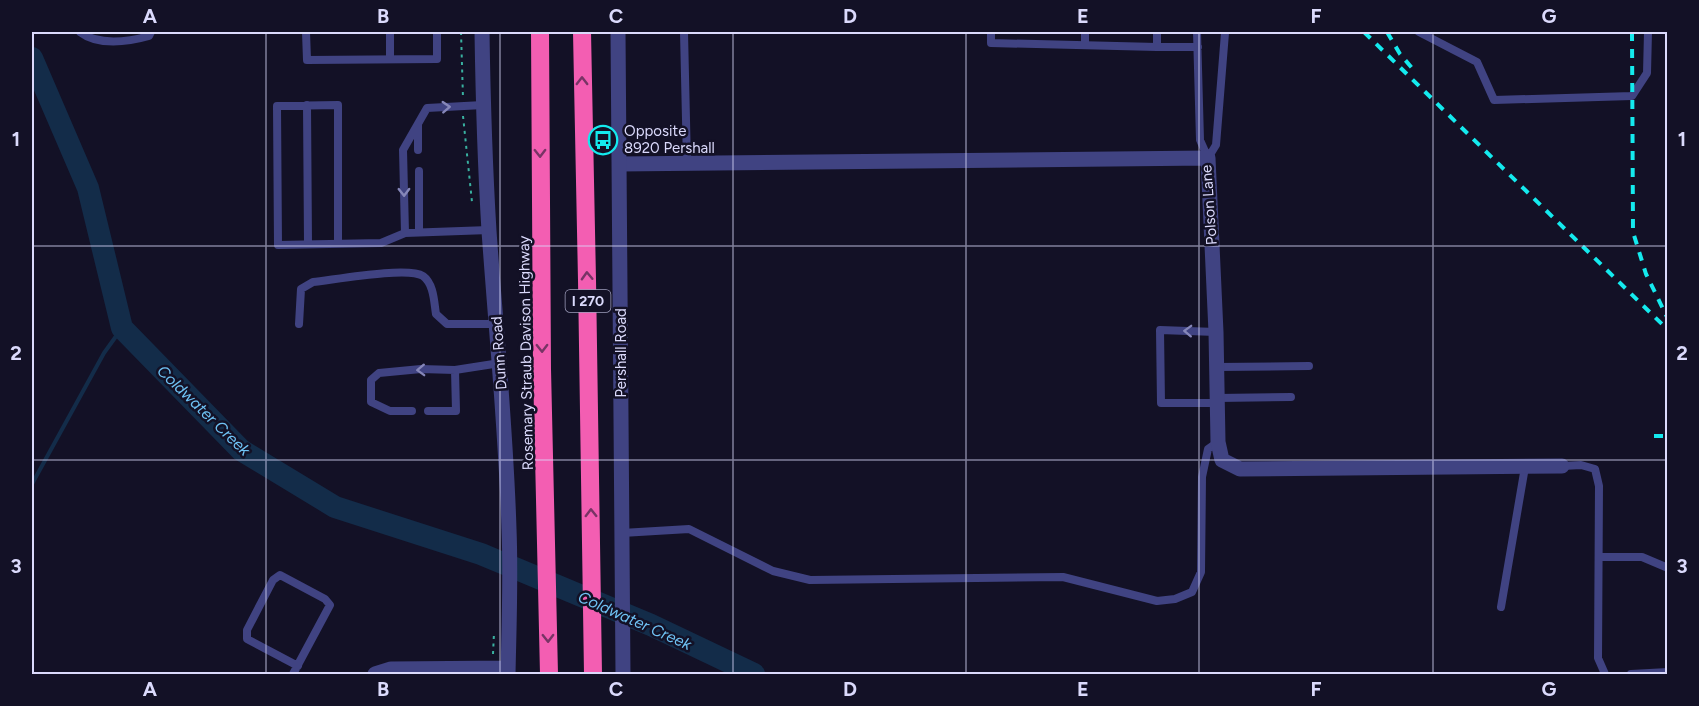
<svg xmlns="http://www.w3.org/2000/svg" width="1699" height="706" font-family="Figtree,sans-serif">
	<style>
		.lines { fill: none; stroke-linecap: round; stroke-linejoin: round }
		.stream { stroke: #132c49; stroke-width: 4 }
		.river { stroke: #132c49; stroke-width: 22 }
		.path { stroke: #39b1a0; stroke-width: 2; stroke-dasharray: 3 4.5; stroke-linecap: butt }
		.service { stroke: #404382; stroke-width: 8 }
		.minor { stroke: #404382; stroke-width: 15 }
		.tertiary { stroke: #404382; stroke-width: 15 }
		.motorway { stroke: #f35eb2; stroke-width: 18 }
		.rail { stroke: #14eaee; stroke-width: 4; stroke-dasharray: 9 8; stroke-linecap: butt }
		.oneway { stroke: #783465 }
		.oneway2 { stroke: #8687b9 }
		.grid { fill: none; stroke: #dbdafc; stroke-width: 1.5; stroke-opacity: 0.55 }
		.labels { text-anchor: middle; stroke-width: 5; stroke-linejoin: round; paint-order: stroke }
		.shield { fill: #131126; stroke: #9f9ebc; stroke-width: 1.5 }
		.shield-label { font-size: 14px; font-weight: bold; fill: #dbdafc }
		.poi-label { font-size: 15px; fill: #dbdafc; stroke: #131126; text-anchor: start }
		.street-label { font-size: 15px; fill: #dbdafc; stroke: #131126 }
		.water-label { font-size: 16px; font-style: italic; fill: #6fc2f4; stroke: #131126 }
		.neatline { fill: none; stroke: #dbdafc; stroke-width: 2 }
		.grid-label { font-size: 20px; text-anchor: middle; font-weight: bold; fill: #dbdafc }
	</style>
	<rect width="100%" height="100%" fill="#131126"/>
	<g class="lines">
		<path class="stream" d="M 32,484 L 104,353 L 122,328"/>
		<path class="river" d="M 32,58 L 88,188 L 122,328 L 241,450 L 335,507 L 481,554 L 651,625 L 754,674"/>
		<path class="path" d="M 461,32 L 463,98
			M 463,116 L 472,202
			M 493,654 L 494,633"/>
		<path class="service" d="M 80,32 C 98,46 128,42 149,36 L 151,32
			M 306,32 L 307,60 L 437,59 L 437,32
			M 390,32 L 390,59
			M 684,32 L 687,164
			M 991,32 L 991,43 L 1157,47 L 1157,32
			M 1197,32 L 1200,140 L 1208,158
			M 1419,32 L 1477,62 L 1494,100 L 1632,96 L 1647,73 L 1648,32
			M 1085,45 L 1085,32
			M 1157,47 L 1198,47
			M 307,105 L 308,244
			M 418,124 L 418,150
			M 1208,158 L 1216,145 L 1225,33
			M 419,171 L 419,232
			M 405,233 L 403,150 L 427,108 L 483,105
			M 338,244 L 338,105 L 277,106 L 278,245 L 381,243 L 405,233 L 489,230
			M 299,324 L 301,289 L 313,282 C 333,280 408,266 423,276 C 434,284 434,302 436,314 L 447,324 L 497,324
			M 1216,332 L 1160,330 L 1161,403 L 1217,403
			M 1217,367 L 1309,366
			M 1217,398 L 1291,397
			M 412,411 L 390,411 L 371,402 L 371,380 L 379,373 L 421,369 L 455,370 L 500,363
			M 428,411 L 456,411 L 455,370
			M 1562,466 L 1581,465 L 1595,469 L 1599,486 L 1598,658 L 1605,674
			M 622,533 L 689,529 L 773,571 L 810,580 L 1063,577 L 1157,601 L 1175,599 L 1192,592 L 1201,572 L 1202,477 L 1208,449 L 1218,442
			M 1599,557 L 1642,557 L 1668,568
			M 1501,607 L 1525,467
			M 293,674 L 330,605 L 325,599 L 280,575 L 273,580 L 247,630 L 247,639 L 298,666
			M 1631,674 L 1668,672"/>
		<path class="minor" d="M 620,164 L 1208,158 L 1216,332 L 1218,442 L 1222,460 L 1240,469 L 1562,466"/>
		<path class="tertiary" d="M 482,32 C 483,98 485,165 489,231 C 496,330 506,430 509,529 C 511,578 509,626 508,674
			M 618,32 L 623,674
			M 375,674 L 391,669 L 508,668"/>
		<path class="motorway" d="M 540,32 L 542,369 L 549,674
			M 582,32 L 587,280 L 593,674"/>
		<path class="rail" d="M 1364,32 L 1668,330
			M 1387,32 L 1400,54 L 1412,68
			M 1632,32 L 1633,232 L 1646,274 L 1668,319
			M 1654,436 L 1668,436"/>
	</g>
	<defs><path id="oneway-chevron" d="M-2-3.5L2.5 0L-2 3.5" fill="none" stroke-width="1.6" stroke-linecap="round" stroke-linejoin="round" transform="scale(1.5)"/></defs>
	<g class="oneway">
		<use href="#oneway-chevron" transform="translate(582 81) rotate(-90)"/>
		<use href="#oneway-chevron" transform="translate(540 153) rotate(89)"/>
		<use href="#oneway-chevron" transform="translate(587 276) rotate(-92)"/>
		<use href="#oneway-chevron" transform="translate(542 348) rotate(89)"/>
		<use href="#oneway-chevron" transform="translate(591 513) rotate(-91)"/>
		<use href="#oneway-chevron" transform="translate(548 638) rotate(89)"/>
	</g>
	<g class="oneway2">
		<use href="#oneway-chevron" transform="translate(446 107) rotate(-3)"/>
		<use href="#oneway-chevron" transform="translate(404 192) rotate(89)"/>
		<use href="#oneway-chevron" transform="translate(1188 331) rotate(-178)"/>
		<use href="#oneway-chevron" transform="translate(421 370) rotate(178)"/>
	</g>
	<path class="grid" d="M 266,32 L 266,674M 500,32 L 500,674M 733,32 L 733,674M 966,32 L 966,674M 1199,32 L 1199,674M 1433,32 L 1433,674M 32,246 L 1668,246M 32,460 L 1668,460"/>
	<defs>
		<g id="bus-ring" transform="scale(1.5)"><circle r="9.5" fill="#131126" stroke="#14eaee" stroke-width="1.5"/><path d="M-5-6H5V4H4V6H2V4H-2V6H-4V4H-5ZM-3.5-4V0h7V-4ZM-3.5 1.2v1.5H-2V1.2ZM2 1.2v1.5H3.5V1.2Z" fill="#14eaee"/></g>
	</defs>
	<g fill-rule="evenodd">
		<use href="#bus-ring" x="603" y="140"/>
	</g>
	<g class="labels">
		<rect class="shield" x="565.5" y="290" width="45" height="22" rx="4.5"/>
		<g class="shield-label">
			<text x="588" y="306">I 270</text>
		</g>
		<g class="poi-label">
			<text x="624" y="136">Opposite<tspan x="624" dy="17">8920 Pershall</tspan></text>
		</g>
		<g class="street-label">
			<text transform="translate(1209 205) rotate(-94)" y="5">Polson Lane</text>
			<text transform="translate(499 353) rotate(-94)" y="5">Dunn Road</text>
			<text transform="translate(526 353) rotate(-91)" y="5">Rosemary Straub Davison Highway</text>
			<text transform="translate(621 353) rotate(-90)" y="5">Pershall Road</text>
		</g>
		<g class="water-label">
			<text transform="translate(204 410) rotate(44)" y="6">Coldwater Creek</text>
			<text transform="translate(635 620) rotate(24)" y="6">Coldwater Creek</text>
		</g>
	</g>
	<rect width="1699" height="706" fill="none" stroke="#131126" stroke-width="66"/>
	<rect x="33" y="33" width="1633" height="640" class="neatline"/>
	<g class="grid-label">
		<text x="150" y="23">A</text>
		<text x="383" y="23">B</text>
		<text x="616" y="23">C</text>
		<text x="850" y="23">D</text>
		<text x="1083" y="23">E</text>
		<text x="1316" y="23">F</text>
		<text x="1549" y="23">G</text>
		<text x="16" y="146">1</text>
		<text x="1682" y="146">1</text>
		<text x="16" y="360">2</text>
		<text x="1682" y="360">2</text>
		<text x="16" y="573">3</text>
		<text x="1682" y="573">3</text>
		<text x="150" y="696">A</text>
		<text x="383" y="696">B</text>
		<text x="616" y="696">C</text>
		<text x="850" y="696">D</text>
		<text x="1083" y="696">E</text>
		<text x="1316" y="696">F</text>
		<text x="1549" y="696">G</text>
	</g>
</svg>
